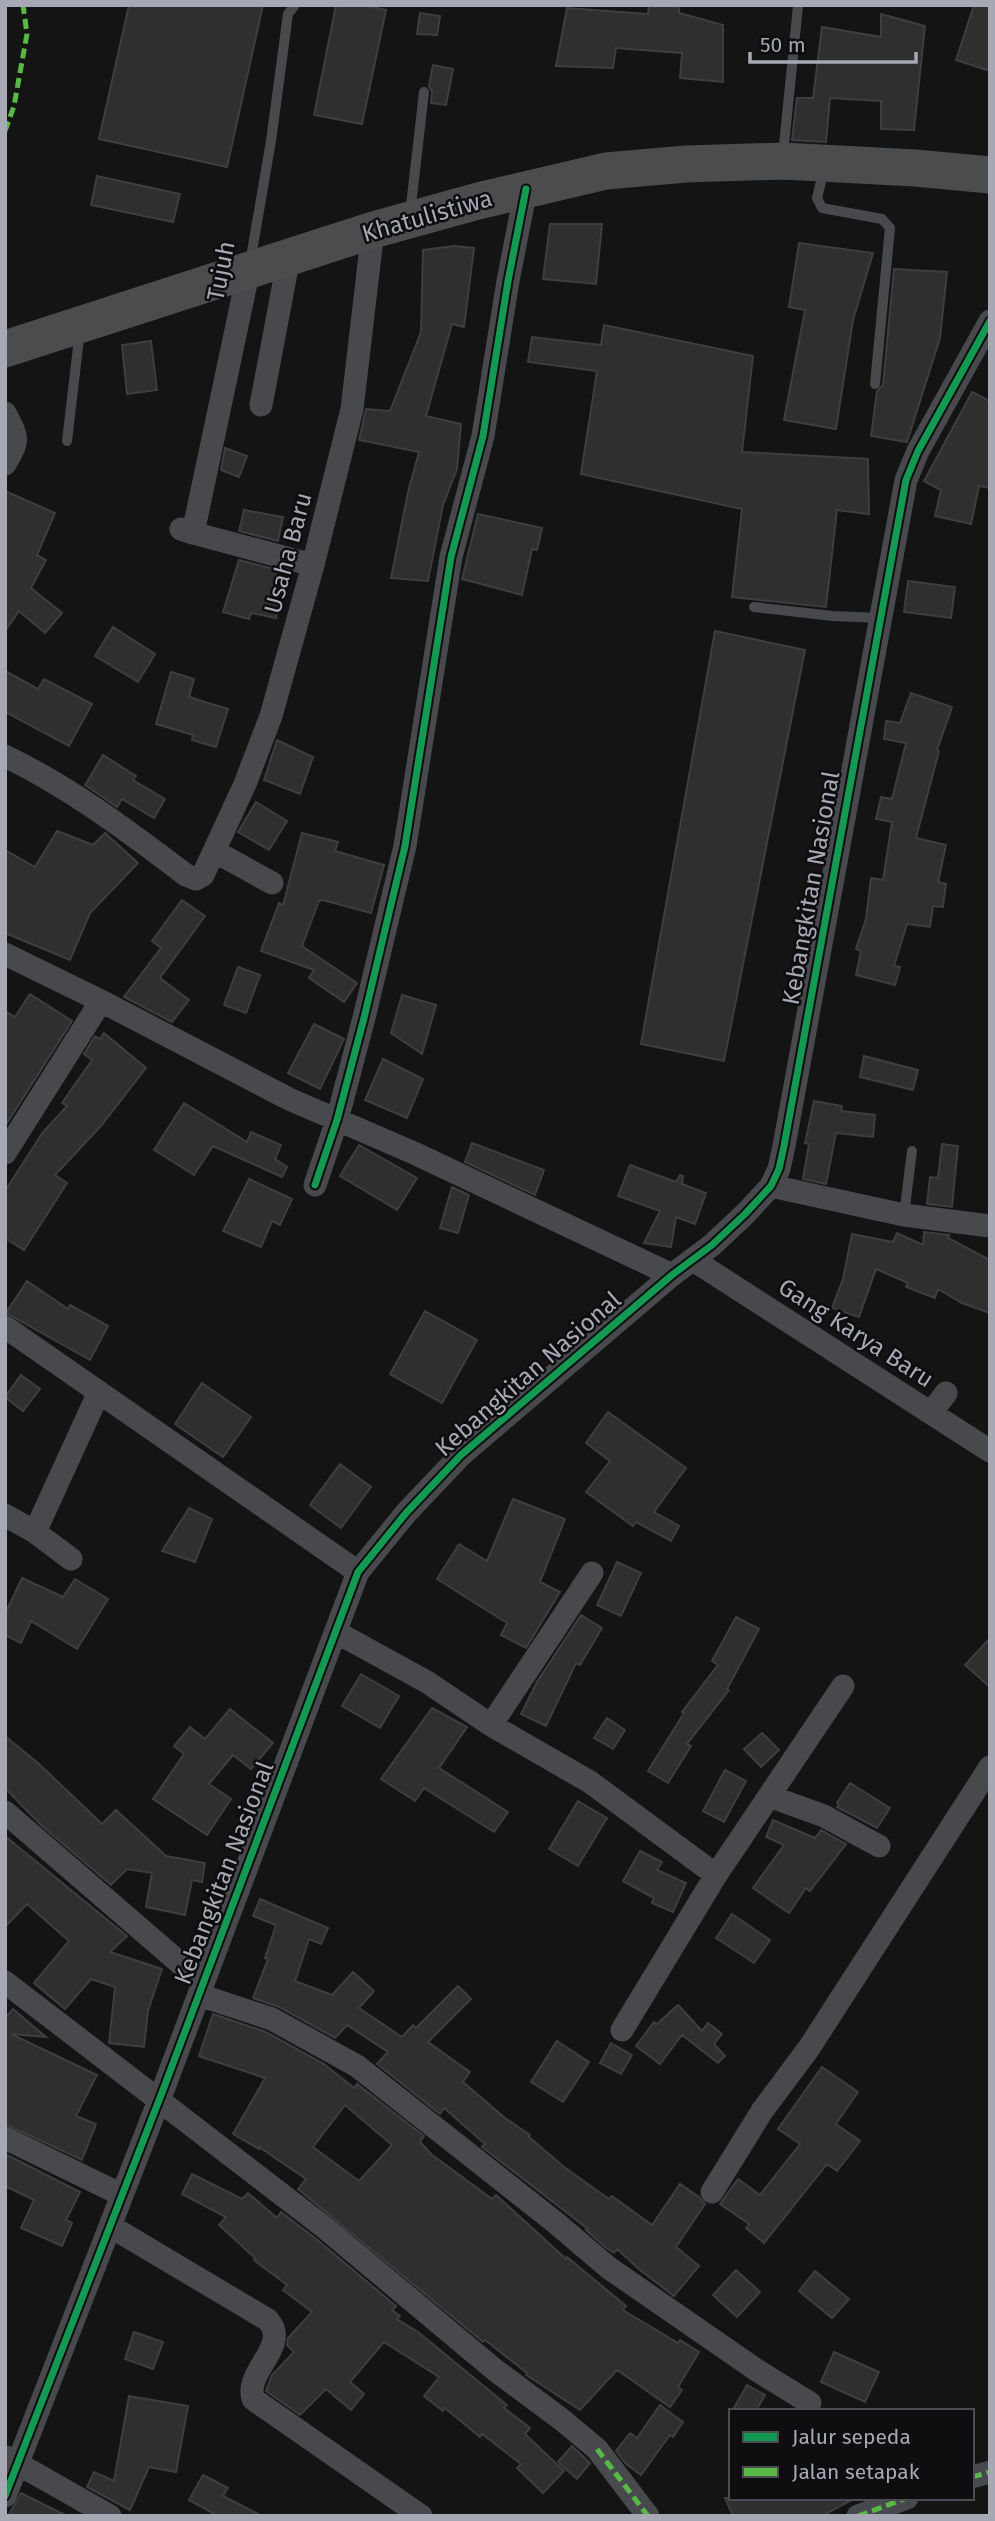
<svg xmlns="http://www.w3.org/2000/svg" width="995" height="2521" font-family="'Fira Sans',sans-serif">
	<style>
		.building { fill: #2f2f30; stroke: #3d3e40; stroke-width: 2; fill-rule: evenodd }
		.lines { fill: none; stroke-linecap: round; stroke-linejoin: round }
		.service { stroke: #48494d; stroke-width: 10 }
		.minor { stroke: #48494d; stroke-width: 23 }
		.trunk { stroke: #4b4c4e; stroke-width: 37 }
		.quiet { stroke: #58b947; stroke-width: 5; stroke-dasharray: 10 5; stroke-linecap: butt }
		.cycleway-casing { stroke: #0e0e10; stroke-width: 11 }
		.cycleway { stroke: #139951; stroke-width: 7 }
		.labels { text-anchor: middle; stroke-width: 5; stroke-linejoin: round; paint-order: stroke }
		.street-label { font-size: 24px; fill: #a6a9b4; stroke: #0e0e10 }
	</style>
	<rect width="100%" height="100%" fill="#141414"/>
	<path class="building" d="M 129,5 L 263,5 L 227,167 L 99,139 Z
		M 336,5 L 363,5 L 386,10 L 362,124 L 314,115 Z
		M 649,5 L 679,5 L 679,13 L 723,25 L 723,82 L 680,78 L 682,53 L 616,48 L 613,68 L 556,66 L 567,8 L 648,14 Z
		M 974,5 L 990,5 L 990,71 L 956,60 Z
		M 420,13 L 440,16 L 437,35 L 417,34 Z
		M 881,14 L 925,26 L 914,130 L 881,129 L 881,101 L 830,98 L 826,142 L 792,140 L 797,98 L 813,98 L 822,27 L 881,37 Z
		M 433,65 L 453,69 L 446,105 L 431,103 L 432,92 L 429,86 Z
		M 97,176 L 180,194 L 173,222 L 91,205 Z
		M 550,224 L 602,224 L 596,284 L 543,279 Z
		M 799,243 L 873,253 L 853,320 L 836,429 L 784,420 L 805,310 L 789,307 Z
		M 454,246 L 474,248 L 464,327 L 452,324 L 426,416 L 461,424 L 457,469 L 443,505 L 428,581 L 391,578 L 408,492 L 419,452 L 359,440 L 366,409 L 390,411 L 421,332 L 423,250 Z
		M 894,269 L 947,272 L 940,338 L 907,442 L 871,436 L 877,391 L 883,385 Z
		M 604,325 L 753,356 L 742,452 L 868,459 L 869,514 L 837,510 L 826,607 L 732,597 L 742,509 L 581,474 L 597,371 L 528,362 L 532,337 L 601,345 Z
		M 151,341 L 157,390 L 127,394 L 122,345 Z
		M 972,392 L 990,401 L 990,488 L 979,486 L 971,524 L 935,516 L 941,490 L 924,481 Z
		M 225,448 L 247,456 L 239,477 L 221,470 Z
		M 5,491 L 55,513 L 37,555 L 46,560 L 31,588 L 62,613 L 45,633 L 19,611 L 5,631 Z
		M 244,510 L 283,517 L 278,541 L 239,531 Z
		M 478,514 L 542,528 L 537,550 L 532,549 L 522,595 L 462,579 Z
		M 239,560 L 286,572 L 276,618 L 251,613 L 249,619 L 223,612 Z
		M 908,581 L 955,587 L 951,618 L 904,612 Z
		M 113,627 L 155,654 L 138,682 L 95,656 Z
		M 715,631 L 805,650 L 724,1061 L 641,1044 Z
		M 5,671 L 38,689 L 44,679 L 92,704 L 69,746 L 5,712 Z
		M 171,672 L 194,679 L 189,697 L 228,709 L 216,747 L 192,740 L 193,735 L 156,724 Z
		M 911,693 L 952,707 L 937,750 L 939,751 L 916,838 L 946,845 L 938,882 L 946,884 L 943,907 L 933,906 L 930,927 L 907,924 L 894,966 L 900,967 L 895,985 L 856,975 L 861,951 L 856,949 L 866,919 L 871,878 L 883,880 L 892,822 L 876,819 L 881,797 L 892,799 L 906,743 L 884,739 L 886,721 L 900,723 Z
		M 277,740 L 313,757 L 300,794 L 264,780 Z
		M 103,755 L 136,776 L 133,780 L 165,799 L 154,818 L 122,799 L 117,807 L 85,785 Z
		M 256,802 L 287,821 L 269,850 L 238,832 Z
		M 57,831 L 93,845 L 105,833 L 138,863 L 90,913 L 70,960 L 5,933 L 5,850 L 35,867 Z
		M 302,833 L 338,842 L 335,851 L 384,865 L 371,913 L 323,900 L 319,901 L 302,946 L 357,983 L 344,1002 L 309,978 L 314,970 L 261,951 L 279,903 L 283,905 Z
		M 182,900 L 205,916 L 160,978 L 189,1000 L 172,1022 L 124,997 L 161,948 L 152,941 Z
		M 238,967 L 260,975 L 246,1013 L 224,1005 Z
		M 30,994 L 72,1021 L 5,1126 L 5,1011 L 15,1017 Z
		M 402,995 L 436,1005 L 422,1054 L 391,1033 Z
		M 314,1024 L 344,1039 L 320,1089 L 288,1073 Z
		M 104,1033 L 146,1068 L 100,1127 L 55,1175 L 67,1183 L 24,1250 L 5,1238 L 5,1191 L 43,1132 L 67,1106 L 62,1103 L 92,1060 L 84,1054 L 95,1036 L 100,1039 Z
		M 864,1056 L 918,1070 L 913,1090 L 860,1077 Z
		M 383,1059 L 423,1079 L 407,1118 L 365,1100 Z
		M 814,1101 L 842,1106 L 841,1111 L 875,1115 L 873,1137 L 836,1133 L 826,1184 L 803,1179 L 809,1144 L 805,1143 Z
		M 184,1103 L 247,1142 L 251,1132 L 281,1145 L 275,1159 L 287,1167 L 282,1177 L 213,1146 L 194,1175 L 154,1150 Z
		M 472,1143 L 544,1170 L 535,1195 L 465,1162 Z
		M 942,1144 L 958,1146 L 952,1207 L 927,1204 L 930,1177 L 938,1178 Z
		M 359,1145 L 417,1178 L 397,1210 L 340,1176 Z
		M 630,1165 L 676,1182 L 680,1175 L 683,1176 L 682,1184 L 706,1193 L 695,1224 L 676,1217 L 671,1247 L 644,1243 L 660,1211 L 618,1196 Z
		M 249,1179 L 292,1199 L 280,1225 L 272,1221 L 261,1247 L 223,1231 Z
		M 452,1187 L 469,1195 L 458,1233 L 440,1228 Z
		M 924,1232 L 949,1235 L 948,1238 L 990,1260 L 990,1313 L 962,1303 L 938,1289 L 935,1298 L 906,1287 L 908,1283 L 876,1269 L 859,1317 L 832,1308 L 843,1279 L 852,1234 L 893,1242 L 897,1233 L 923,1245 Z
		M 27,1281 L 68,1309 L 70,1305 L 108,1326 L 90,1360 L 6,1313 Z
		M 425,1311 L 477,1340 L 442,1403 L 390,1374 Z
		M 21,1375 L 40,1389 L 23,1411 L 5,1397 Z
		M 202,1383 L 251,1417 L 223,1457 L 175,1424 Z
		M 608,1412 L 686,1468 L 654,1512 L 679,1526 L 671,1541 L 636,1522 L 633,1526 L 586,1492 L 610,1461 L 586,1443 Z
		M 340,1464 L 371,1487 L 341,1528 L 310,1505 Z
		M 513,1499 L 565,1519 L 540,1582 L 560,1592 L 526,1648 L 501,1635 L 507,1623 L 437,1579 L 459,1544 L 487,1561 Z
		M 189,1508 L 212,1519 L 195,1562 L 162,1551 Z
		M 617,1562 L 641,1573 L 621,1616 L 597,1605 Z
		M 22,1578 L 63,1597 L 75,1579 L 108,1599 L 77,1649 L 31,1621 L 21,1643 L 5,1635 L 5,1614 Z
		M 581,1615 L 602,1628 L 580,1665 L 576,1663 L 546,1726 L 521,1714 L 537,1682 Z
		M 736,1617 L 759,1629 L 727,1689 L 729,1690 L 687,1744 L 691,1746 L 668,1783 L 648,1771 L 684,1713 L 682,1712 L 718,1665 L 712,1661 Z
		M 990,1638 L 990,1687 L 965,1665 Z
		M 361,1674 L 399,1696 L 380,1728 L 342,1706 Z
		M 432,1708 L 467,1727 L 439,1768 L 508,1812 L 494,1832 L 424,1788 L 415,1801 L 381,1779 Z
		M 230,1709 L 273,1743 L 251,1769 L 233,1755 L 209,1784 L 231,1799 L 207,1835 L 153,1799 L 184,1754 L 174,1746 L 190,1727 L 205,1739 Z
		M 607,1718 L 625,1730 L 613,1749 L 594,1738 Z
		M 762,1733 L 779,1750 L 761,1767 L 744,1749 Z
		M 5,1736 L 38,1763 L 102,1824 L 116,1810 L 166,1856 L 205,1863 L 202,1882 L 192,1880 L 185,1915 L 146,1907 L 152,1873 L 127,1869 L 111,1885 L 42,1826 L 5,1788 Z
		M 725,1770 L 746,1781 L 724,1822 L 703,1811 Z
		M 850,1783 L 890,1808 L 877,1828 L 837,1807 L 839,1805 L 837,1803 Z
		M 578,1801 L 607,1818 L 578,1866 L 549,1849 Z
		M 773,1820 L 815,1838 L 821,1830 L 846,1844 L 810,1891 L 806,1888 L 789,1913 L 753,1888 L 784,1845 L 766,1837 Z
		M 5,1836 L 127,1936 L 110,1952 L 162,1969 L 148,2011 L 144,2047 L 109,2043 L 115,1987 L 91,1979 L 65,2009 L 34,1983 L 69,1941 L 27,1904 L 5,1927 Z
		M 640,1851 L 662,1862 L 657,1870 L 686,1883 L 673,1912 L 652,1903 L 654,1898 L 623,1881 Z
		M 260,1899 L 328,1928 L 321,1944 L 309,1939 L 295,1981 L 332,1995 L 353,1972 L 374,1991 L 359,2008 L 402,2037 L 413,2025 L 416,2028 L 458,1986 L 471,1999 L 428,2042 L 470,2072 L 463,2082 L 505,2118 L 530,2135 L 529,2137 L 564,2167 L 609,2199 L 612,2196 L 652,2225 L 680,2184 L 699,2197 L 705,2204 L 676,2247 L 699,2266 L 674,2296 L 640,2270 L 617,2249 L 614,2253 L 605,2247 L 586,2230 L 588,2229 L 482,2147 L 485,2144 L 444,2108 L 440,2114 L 377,2064 L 388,2052 L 347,2025 L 335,2038 L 279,2007 L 253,1998 L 268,1959 L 265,1958 L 276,1925 L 253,1916 Z
		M 732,1914 L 770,1940 L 754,1963 L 716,1938 Z
		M 678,2005 L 702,2031 L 708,2023 L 722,2034 L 714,2044 L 725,2056 L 718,2063 L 682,2035 L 660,2064 L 636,2046 L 654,2022 L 657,2024 Z
		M 13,2009 L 46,2037 L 11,2034 L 97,2075 L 76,2116 L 96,2124 L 82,2160 L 5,2124 L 5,2018 Z
		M 213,2014 L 266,2032 L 324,2064 L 354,2088 L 357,2084 L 424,2136 L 420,2142 L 431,2154 L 492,2199 L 496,2195 L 566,2259 L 567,2257 L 626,2306 L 623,2310 L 678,2343 L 680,2340 L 699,2352 L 678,2387 L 682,2390 L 670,2407 L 617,2370 L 580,2410 L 526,2375 L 527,2373 L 485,2340 L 483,2342 L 298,2189 L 306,2179 L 259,2147 L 259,2149 L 233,2134 L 265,2078 L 199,2056 ZM 345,2105 L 392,2145 L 359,2181 L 313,2147 Z
		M 557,2041 L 589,2062 L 563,2102 L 531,2082 Z
		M 611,2043 L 632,2055 L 621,2074 L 600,2063 Z
		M 822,2067 L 858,2092 L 836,2124 L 860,2141 L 837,2171 L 827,2164 L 764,2243 L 746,2228 L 749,2224 L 720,2204 L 738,2179 L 760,2195 L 800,2144 L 778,2129 Z
		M 5,2154 L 80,2192 L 66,2220 L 72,2223 L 62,2246 L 21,2228 L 34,2200 L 5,2186 Z
		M 192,2174 L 242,2199 L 248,2193 L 277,2218 L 281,2212 L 315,2238 L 396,2306 L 392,2310 L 400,2316 L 397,2319 L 418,2332 L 507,2405 L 504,2408 L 530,2428 L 525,2434 L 564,2471 L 543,2493 L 517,2468 L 521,2464 L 482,2434 L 480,2437 L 445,2408 L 443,2411 L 424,2396 L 439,2377 L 384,2342 L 350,2382 L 364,2394 L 351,2410 L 326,2389 L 300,2415 L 266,2391 L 272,2375 L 294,2352 L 287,2345 L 288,2338 L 312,2312 L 283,2290 L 287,2285 L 254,2260 L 255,2258 L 219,2225 L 226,2217 L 182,2194 Z
		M 736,2270 L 760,2292 L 737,2317 L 713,2295 Z
		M 815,2271 L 849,2299 L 832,2318 L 799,2291 Z
		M 134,2332 L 163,2342 L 153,2369 L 125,2359 Z
		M 834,2352 L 879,2372 L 865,2402 L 821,2382 Z
		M 747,2385 L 765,2395 L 756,2411 L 732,2411 Z
		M 129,2396 L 188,2406 L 176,2472 L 149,2467 L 130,2510 L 87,2487 L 94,2472 L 114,2481 Z
		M 660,2405 L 683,2422 L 673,2437 L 670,2435 L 641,2475 L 626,2464 L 616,2451 L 630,2433 L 637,2438 Z
		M 572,2446 L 590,2463 L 577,2479 L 558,2462 Z
		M 203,2475 L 228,2488 L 223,2496 L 262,2516 L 218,2516 L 189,2500 Z
		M 21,2493 L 67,2516 L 8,2516 Z
		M 725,2498 L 855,2498 L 822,2516 L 733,2516 Z"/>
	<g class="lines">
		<path class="service" d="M 783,155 L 798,6
			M 824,169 L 817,198 L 822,208 L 882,219 L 890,228 L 875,384
			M 410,214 L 424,92
			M 250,263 L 271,141 L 288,14 L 295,5
			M 67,441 L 80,330
			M 754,607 L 833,616 L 879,618
			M 904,1215 L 912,1151"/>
		<path class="minor" d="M 261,405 L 289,257
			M 5,413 C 18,438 20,439 5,464
			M 181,529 L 193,533 L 249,269
			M 193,533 L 313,565
			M 5,756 C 71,788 128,831 186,875 L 196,879 L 203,875 L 245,784 L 271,716 L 313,565 L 352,409 L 373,230
			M 214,851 L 272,883
			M 5,954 L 101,1001 L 289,1099 L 414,1153 L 672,1275
			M 5,1153 L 101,1001
			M 315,1185 L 337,1120 L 364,1018 L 405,846 L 451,557 L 483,436 L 508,281 L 526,189
			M 771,1186 L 904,1215 L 990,1226
			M 693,1260 L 990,1451
			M 5,1327 L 358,1572
			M 931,1413 L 946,1393
			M 5,1515 L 35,1532 L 71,1559
			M 35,1532 L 99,1392
			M 336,1632 L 427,1682 L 491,1725 L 590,1782 L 716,1875
			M 491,1725 L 592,1573
			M 769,1796 L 824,1816 L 879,1846
			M 5,1812 L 203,1983
			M 5,1982 L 324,2227 L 495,2370 L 561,2419 L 597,2449 L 648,2516
			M 199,1995 L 272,2019 L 357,2066 L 556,2223 L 609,2268 L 758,2371 L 810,2403
			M 622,2030 L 716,1875 L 843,1686
			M 5,2138 L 122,2195
			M 712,2192 L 762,2111 L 809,2048 L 990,1767
			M 110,2226 L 268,2320 C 291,2346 244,2371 253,2399 L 421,2516
			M 6,2457 L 110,2516
			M 972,2477 L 990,2472
			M 5,2496 L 163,2090 L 358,1572 L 406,1513 L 461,1455 L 672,1275 L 712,1245 L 745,1214 L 771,1186 L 779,1169 L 784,1146 L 906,480 L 918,451 L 990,321
			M 858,2516 L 907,2498"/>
		<path class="trunk" d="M 5,349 L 373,230 L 478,201 L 606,171 L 686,164 L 783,161 L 915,168 L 990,175"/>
		<path class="quiet" d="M 5,131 L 14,106 L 27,34 L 23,5
			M 597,2449 L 648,2516
			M 972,2477 L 990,2472
			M 858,2516 L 907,2498"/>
		<g class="cycleway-casing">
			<path id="cycleway" d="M 315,1185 L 337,1120 L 364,1018 L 405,846 L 451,557 L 483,436 L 508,281 L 526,189
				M 5,2496 L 163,2090 L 358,1572 L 406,1513 L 461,1455 L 672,1275 L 712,1245 L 745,1214 L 771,1186 L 779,1169 L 784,1146 L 906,480 L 918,451 L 990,321"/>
		</g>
		<use href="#cycleway" class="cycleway"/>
	</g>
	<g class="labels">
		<g class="street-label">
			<text transform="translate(427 216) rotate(-16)" y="8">Khatulistiwa</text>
			<text transform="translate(221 271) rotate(-79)" y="8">Tujuh</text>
			<text transform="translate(288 553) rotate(-75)" y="8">Usaha Baru</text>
			<text transform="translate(811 888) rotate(-80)" y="8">Kebangkitan Nasional</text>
			<text transform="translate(856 1333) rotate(33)" y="8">Gang Karya Baru</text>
			<text transform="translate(528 1374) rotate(-41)" y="8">Kebangkitan Nasional</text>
			<text transform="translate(224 1873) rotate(-69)" y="8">Kebangkitan Nasional</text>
		</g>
	</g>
	<rect width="995" height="2521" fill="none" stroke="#a6a9b4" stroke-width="14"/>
	<rect x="729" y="2409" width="245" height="91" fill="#0e0e10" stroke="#4b4c52" stroke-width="2"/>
	<rect x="743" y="2432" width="35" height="10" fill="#139951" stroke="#4b4c52" stroke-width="2"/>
	<text x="792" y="2444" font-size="21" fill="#a6a9b4">Jalur sepeda</text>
	<rect x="743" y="2467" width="35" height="10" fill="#58b947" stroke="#4b4c52" stroke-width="2"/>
	<text x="792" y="2479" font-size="21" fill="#a6a9b4">Jalan setapak</text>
	<path d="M750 52v10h166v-10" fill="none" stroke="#a6a9b4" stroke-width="3.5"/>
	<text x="760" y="52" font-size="21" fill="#a6a9b4" stroke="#0e0e10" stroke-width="5" paint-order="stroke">50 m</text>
</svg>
